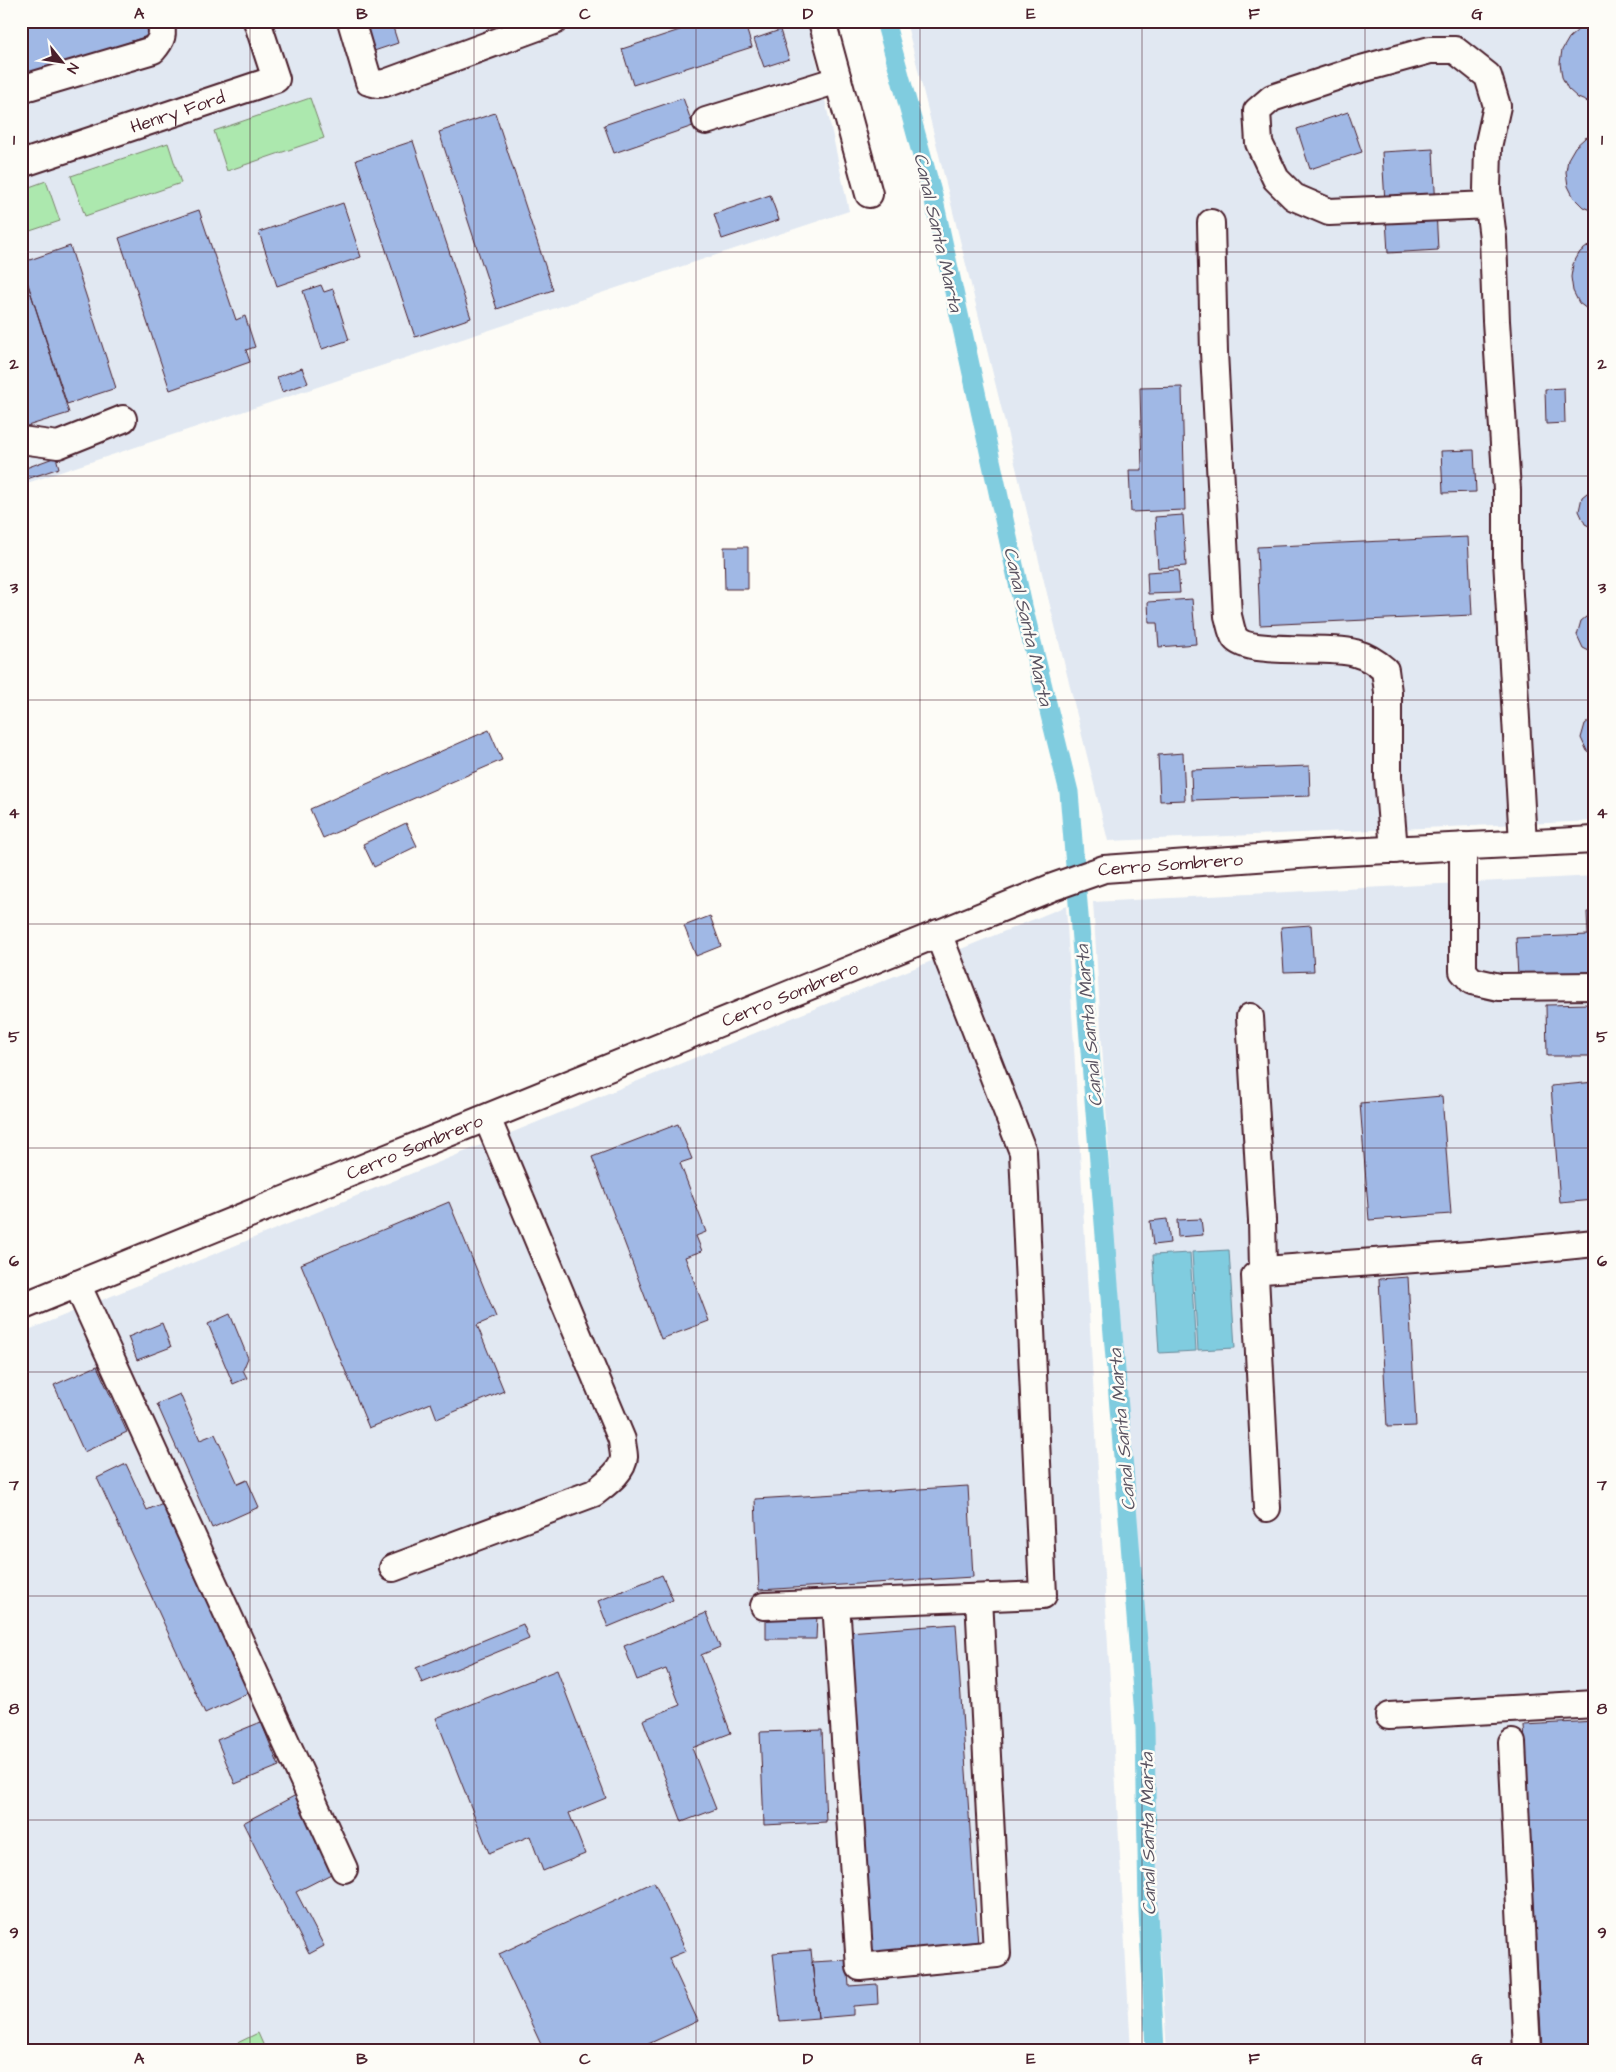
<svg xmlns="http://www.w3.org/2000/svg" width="1616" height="2072" font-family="'Architects Daughter',sans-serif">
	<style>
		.built { fill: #e1e8f2 }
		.green { fill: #ace8ae; stroke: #7b846c }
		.water { fill: #80ccdf; stroke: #6a8797 }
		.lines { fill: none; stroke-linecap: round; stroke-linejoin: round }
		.canal { stroke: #80ccdf; stroke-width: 19 }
		.building { fill: #a0b8e5; stroke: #4a1f2b }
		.minor-casing { stroke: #4a1f2b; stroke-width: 30 }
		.minor { stroke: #fdfcf7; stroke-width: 26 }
		.grid { fill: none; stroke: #4a1f2b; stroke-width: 1; stroke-opacity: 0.55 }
		.labels { text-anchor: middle; stroke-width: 5; stroke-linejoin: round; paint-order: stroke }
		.street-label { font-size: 18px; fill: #4a1f2b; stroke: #fdfcf7 }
		.water-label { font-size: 19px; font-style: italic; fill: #5a5361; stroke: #fdfcf7 }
		.neatline { fill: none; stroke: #4a1f2b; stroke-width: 2 }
		.grid-label { font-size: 16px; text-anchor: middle; font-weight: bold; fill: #4a1f2b }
	</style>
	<rect width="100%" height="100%" fill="#fdfcf7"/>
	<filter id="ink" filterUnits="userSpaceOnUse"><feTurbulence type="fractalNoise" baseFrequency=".02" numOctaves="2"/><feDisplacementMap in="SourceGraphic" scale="10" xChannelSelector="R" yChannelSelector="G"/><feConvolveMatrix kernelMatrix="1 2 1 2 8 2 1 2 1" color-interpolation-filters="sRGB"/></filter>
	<g filter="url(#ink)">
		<path class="built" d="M 21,21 L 808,21 L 849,211 L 21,485 Z
			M 906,21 L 1595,21 L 1595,821 L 1108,841 Z
			M 1595,876 L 1595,2051 L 1167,2051 L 1145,1728 L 1093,902 Z
			M 1066,906 L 1131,2051 L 21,2051 L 21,1333 Z"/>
		<path class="green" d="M 310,98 L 324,138 L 227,171 L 214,131 Z
			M 168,143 L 181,183 L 85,216 L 71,176 Z
			M 46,181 L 60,221 L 21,234 L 21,190 Z
			M 258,2033 L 266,2051 L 226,2051 L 225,2049 Z"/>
		<path class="water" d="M 1229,1250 L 1235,1348 L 1198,1350 L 1192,1252 Z
			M 1190,1253 L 1196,1351 L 1159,1353 L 1153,1255 Z"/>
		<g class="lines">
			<path class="canal" d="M 885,21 L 933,196 L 1023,606 L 1069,792 L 1145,1728 L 1148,1911 L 1155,2051"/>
		</g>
		<path class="building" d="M 21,21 L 145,21 L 150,35 L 21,79 Z
			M 365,21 L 391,21 L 398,43 L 374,51 Z
			M 707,21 L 744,21 L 752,47 L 633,85 L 622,49 Z
			M 1592,24 L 1595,24 L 1595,105 L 1578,98 L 1568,89 L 1562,77 L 1560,63 L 1562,50 L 1569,38 L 1579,29 Z
			M 780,30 L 789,59 L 764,67 L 754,39 Z
			M 683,98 L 693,126 L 614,153 L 604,125 Z
			M 1348,112 L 1362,152 L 1310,169 L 1297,129 Z
			M 495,113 L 553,290 L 497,309 L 439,132 Z
			M 1595,134 L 1595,212 L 1583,207 L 1574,198 L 1568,186 L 1566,172 L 1568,159 L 1575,147 L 1585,138 Z
			M 413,141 L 471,318 L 415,337 L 356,160 Z
			M 1433,149 L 1438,250 L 1388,253 L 1382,152 Z
			M 770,195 L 779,220 L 722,239 L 714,214 Z
			M 343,203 L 361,257 L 277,286 L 259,232 Z
			M 199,210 L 236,320 L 245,316 L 255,347 L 246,350 L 250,362 L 170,390 L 119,238 Z
			M 1595,241 L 1595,315 L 1579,303 L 1573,291 L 1571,277 L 1573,264 L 1580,252 Z
			M 70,246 L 116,388 L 67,404 L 21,263 Z
			M 21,272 L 24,272 L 69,413 L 21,428 Z
			M 321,285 L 324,292 L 333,289 L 349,340 L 322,349 L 303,291 Z
			M 302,368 L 308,383 L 282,392 L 277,377 Z
			M 1182,387 L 1185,510 L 1131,512 L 1129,470 L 1142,470 L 1140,388 Z
			M 1564,388 L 1565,423 L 1546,424 L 1545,389 Z
			M 1474,450 L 1476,492 L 1443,493 L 1441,451 Z
			M 56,457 L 59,468 L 27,479 L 23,469 Z
			M 1595,489 L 1595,529 L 1585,524 L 1579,511 L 1582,497 L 1587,493 Z
			M 1183,515 L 1186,566 L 1158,568 L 1155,517 Z
			M 1468,537 L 1472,615 L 1260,625 L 1257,547 Z
			M 724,547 L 748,547 L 748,589 L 725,589 Z
			M 1178,570 L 1180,593 L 1148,594 L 1147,572 Z
			M 1192,599 L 1196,644 L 1159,647 L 1157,623 L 1149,623 L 1148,602 Z
			M 1591,613 L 1595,613 L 1595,654 L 1583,648 L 1577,635 L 1581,621 Z
			M 1595,716 L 1595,755 L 1587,751 L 1581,738 L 1585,724 Z
			M 489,730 L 502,760 L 323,838 L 310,809 Z
			M 1183,753 L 1185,800 L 1160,801 L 1158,755 Z
			M 1309,766 L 1310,796 L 1192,800 L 1191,770 Z
			M 406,823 L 417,846 L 374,867 L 363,844 Z
			M 1587,912 L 1595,912 L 1595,974 L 1518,977 L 1516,938 L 1588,935 Z
			M 710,916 L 721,946 L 696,956 L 684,926 Z
			M 1311,925 L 1314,971 L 1284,972 L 1281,927 Z
			M 1590,1004 L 1591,1056 L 1547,1056 L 1546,1005 Z
			M 1595,1082 L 1595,1200 L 1560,1203 L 1551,1086 Z
			M 1442,1096 L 1451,1214 L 1369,1220 L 1360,1103 Z
			M 678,1124 L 692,1159 L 680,1163 L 706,1232 L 696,1236 L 702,1251 L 685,1257 L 709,1321 L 661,1339 L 592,1157 Z
			M 449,1202 L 496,1317 L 477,1325 L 504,1391 L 437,1419 L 431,1403 L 369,1428 L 301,1264 Z
			M 1167,1219 L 1170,1243 L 1153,1245 L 1150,1221 Z
			M 1201,1219 L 1203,1235 L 1178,1237 L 1177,1220 Z
			M 1408,1277 L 1416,1426 L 1387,1427 L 1379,1279 Z
			M 230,1314 L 248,1358 L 243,1370 L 247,1378 L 233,1384 L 208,1324 Z
			M 162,1323 L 171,1347 L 137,1360 L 128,1337 Z
			M 97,1366 L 127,1432 L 84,1452 L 54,1385 Z
			M 180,1394 L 200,1440 L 215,1434 L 238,1484 L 247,1480 L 259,1507 L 212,1528 L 157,1404 Z
			M 126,1464 L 147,1510 L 165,1502 L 252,1691 L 205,1713 L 97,1478 Z
			M 968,1486 L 973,1577 L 759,1590 L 755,1499 Z
			M 662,1575 L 673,1600 L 608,1627 L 598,1601 Z
			M 706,1613 L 720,1647 L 701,1655 L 731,1733 L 692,1748 L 716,1809 L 682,1822 L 643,1720 L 680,1705 L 666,1669 L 637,1680 L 624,1646 Z
			M 766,1615 L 817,1615 L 816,1639 L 766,1639 Z
			M 523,1624 L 529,1639 L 422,1683 L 416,1668 Z
			M 956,1624 L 978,1946 L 871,1954 L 848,1632 Z
			M 557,1670 L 606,1798 L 569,1813 L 585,1854 L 543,1871 L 530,1836 L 489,1853 L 436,1718 Z
			M 1595,1721 L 1595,2051 L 1542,2051 L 1524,1725 Z
			M 261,1722 L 279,1766 L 235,1784 L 217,1740 Z
			M 822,1730 L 826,1822 L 764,1825 L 760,1732 Z
			M 296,1795 L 335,1872 L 296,1892 L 324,1946 L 309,1954 L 243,1823 Z
			M 654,1882 L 686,1951 L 669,1958 L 698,2021 L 633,2051 L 544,2051 L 499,1954 Z
			M 811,1950 L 818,2018 L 780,2021 L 773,1953 Z
			M 847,1960 L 849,1986 L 877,1984 L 878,2004 L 853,2006 L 853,2015 L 818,2018 L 812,1962 Z"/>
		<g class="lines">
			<g class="minor-casing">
				<g id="minor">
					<path d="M 351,21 L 369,82 L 377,84 L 385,83 L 554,21"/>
					<path d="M 822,21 L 869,194"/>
					<path d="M 21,89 L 153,50 C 162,40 164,34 160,21"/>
					<path d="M 706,121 L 838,80"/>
					<path id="s1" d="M 21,164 L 276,79 L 257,21"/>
					<path d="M 1489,205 L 1329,212 L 1294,197 L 1276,179 L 1259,143 L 1257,111 L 1272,98 L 1354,71 L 1430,50 L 1455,50 L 1488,76 L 1497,106 L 1488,147 L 1487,190 L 1493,238 L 1496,321 L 1507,490 L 1507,559 L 1523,843"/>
					<path d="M 1211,223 L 1214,352 L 1228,616 C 1230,622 1231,632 1235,638 C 1249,656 1331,645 1355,653 C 1366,656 1376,662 1385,670 L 1388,692 L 1388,777 L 1394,850"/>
					<path d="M 21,440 L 58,445 L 123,419"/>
					<path d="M 1463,846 L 1463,971 L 1472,981 L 1499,987 L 1595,986"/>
					<path d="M 1250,1017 L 1262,1220 L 1263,1270"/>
					<path d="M 77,1284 L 344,1869"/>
					<path id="s2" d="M 21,1307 L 1053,887 L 1104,869 L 1326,853 L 1595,840"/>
					<path d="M 1267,1508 L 1255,1276 L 1263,1270 L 1483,1254 L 1595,1243"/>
					<path d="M 393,1568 L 594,1493 C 605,1484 623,1472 624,1457 C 624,1452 622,1445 622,1440 L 487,1118"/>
					<path d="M 836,1603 L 860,1967 L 997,1954 L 979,1598"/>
					<path d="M 764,1606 L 1043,1595 L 1023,1152 L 938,933"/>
					<path d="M 1389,1716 L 1595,1704"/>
					<path d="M 1512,1743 L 1527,2051"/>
				</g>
			</g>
			<use href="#minor" class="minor"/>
		</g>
	</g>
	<path class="grid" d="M 250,21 L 250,2051M 474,21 L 474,2051M 696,21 L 696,2051M 920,21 L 920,2051M 1142,21 L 1142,2051M 1365,21 L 1365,2051M 21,252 L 1595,252M 21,476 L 1595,476M 21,700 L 1595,700M 21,924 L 1595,924M 21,1148 L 1595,1148M 21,1372 L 1595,1372M 21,1596 L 1595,1596M 21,1820 L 1595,1820"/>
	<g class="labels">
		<g class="street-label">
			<text dy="6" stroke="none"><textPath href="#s1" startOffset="165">Henry Ford</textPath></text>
			<text dy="6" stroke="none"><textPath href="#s2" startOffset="1235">Cerro Sombrero</textPath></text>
			<text dy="6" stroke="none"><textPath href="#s2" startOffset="830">Cerro Sombrero</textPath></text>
			<text dy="6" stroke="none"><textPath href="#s2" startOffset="425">Cerro Sombrero</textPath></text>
		</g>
		<g class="water-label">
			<text transform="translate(939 232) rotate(77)" y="7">Canal Santa Marta</text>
			<text transform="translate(1029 626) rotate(77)" y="7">Canal Santa Marta</text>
			<text transform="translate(1088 1026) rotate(-95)" y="7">Canal Santa Marta</text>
			<text transform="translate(1121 1430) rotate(-95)" y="7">Canal Santa Marta</text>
			<text transform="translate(1147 1834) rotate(-91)" y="7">Canal Santa Marta</text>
		</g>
	</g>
	<rect width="1616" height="2072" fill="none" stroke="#fdfcf7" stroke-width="55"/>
	<g transform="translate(62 62) rotate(120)" stroke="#fdfcf7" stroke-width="4" paint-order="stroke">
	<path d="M0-4L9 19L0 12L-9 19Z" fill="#4a1f2b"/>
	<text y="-8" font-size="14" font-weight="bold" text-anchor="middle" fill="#4a1f2b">N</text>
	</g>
	<rect x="28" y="28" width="1560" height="2016" class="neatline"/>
	<g class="grid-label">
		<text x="139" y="19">A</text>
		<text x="362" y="19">B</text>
		<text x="585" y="19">C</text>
		<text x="808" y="19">D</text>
		<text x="1031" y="19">E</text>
		<text x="1254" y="19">F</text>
		<text x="1477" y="19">G</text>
		<text x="14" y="145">1</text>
		<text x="1602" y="145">1</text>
		<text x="14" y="369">2</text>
		<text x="1602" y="369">2</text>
		<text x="14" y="593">3</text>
		<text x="1602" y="593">3</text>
		<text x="14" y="818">4</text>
		<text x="1602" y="818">4</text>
		<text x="14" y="1042">5</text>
		<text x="1602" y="1042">5</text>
		<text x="14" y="1266">6</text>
		<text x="1602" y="1266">6</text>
		<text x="14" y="1490">7</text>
		<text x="1602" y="1490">7</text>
		<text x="14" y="1714">8</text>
		<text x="1602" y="1714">8</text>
		<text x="14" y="1938">9</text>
		<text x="1602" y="1938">9</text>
		<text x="139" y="2064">A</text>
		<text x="362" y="2064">B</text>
		<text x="585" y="2064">C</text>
		<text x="808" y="2064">D</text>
		<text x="1031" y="2064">E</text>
		<text x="1254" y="2064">F</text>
		<text x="1477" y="2064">G</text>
	</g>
</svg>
